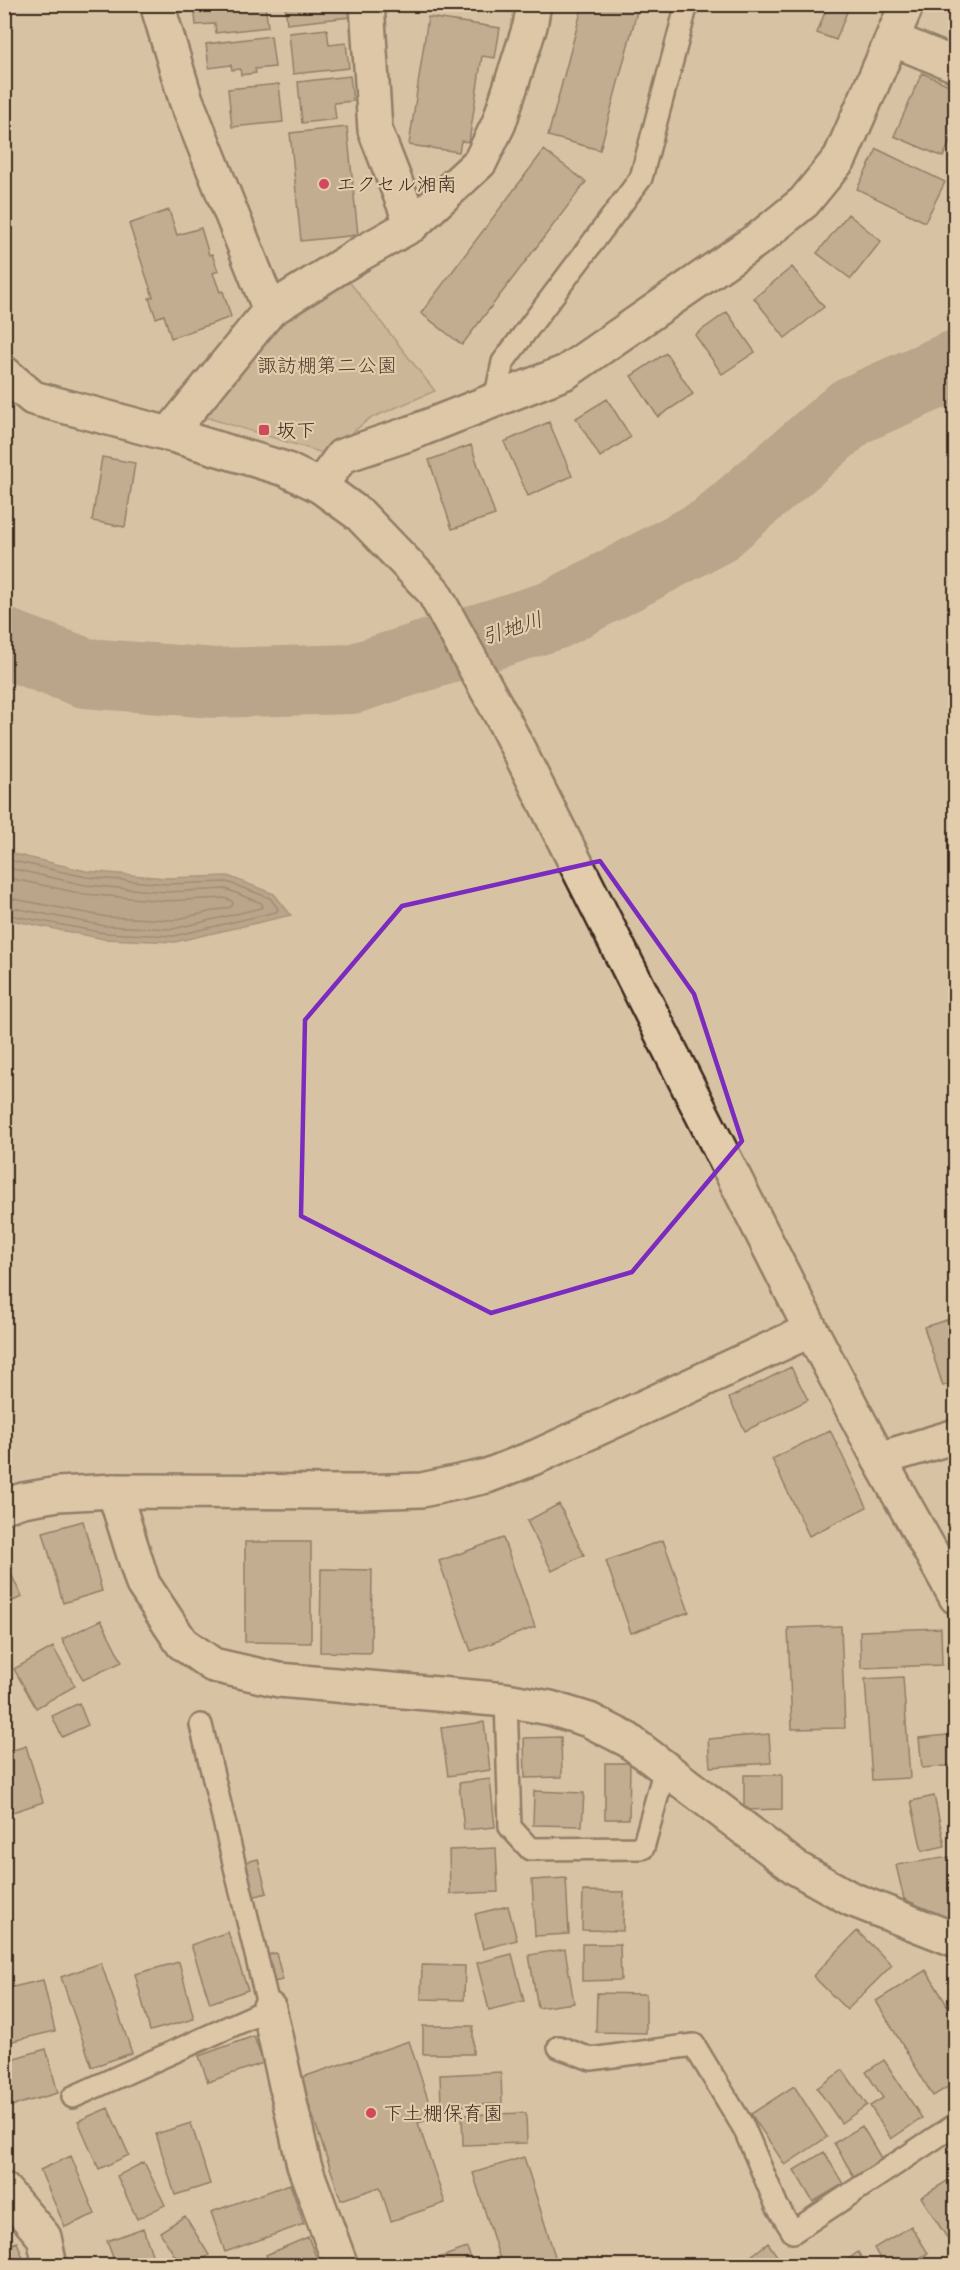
<svg xmlns="http://www.w3.org/2000/svg" width="960" height="2270" font-family="Dekko,'Klee One',sans-serif">
	<style>
		.green { fill: #bba68a; stroke: #7b6854; stroke-width: 1.5 }
		.water { fill: #95816a; stroke: #715e4c; stroke-width: 1.5 }
		.lines { fill: none; stroke-linecap: round; stroke-linejoin: round }
		.shore { stroke: #5f4d3c; stroke-width: 1.5 }
		.river { stroke: #95816a; stroke-width: 70 }
		.building { fill: #a8937a; stroke: #3b2a1e; stroke-width: 1.5 }
		.service-casing { stroke: #3b2a1e; stroke-width: 26 }
		.minor-casing { stroke: #3b2a1e; stroke-width: 38 }
		.tertiary-casing { stroke: #3b2a1e; stroke-width: 38 }
		.service { stroke: #e2ccac; stroke-width: 21 }
		.minor { stroke: #e2ccac; stroke-width: 33 }
		.tertiary { stroke: #e2ccac; stroke-width: 33 }
		.marked { fill: none; stroke: #7b2cbf; stroke-width: 4.5; stroke-linejoin: round }
		.poi-dot { fill: #d1495b; stroke: #e2ccac; stroke-width: 2 }
		.labels { text-anchor: middle; stroke-width: 4.5; stroke-linejoin: round; paint-order: stroke }
		.poi-label { font-size: 20px; fill: #3b2a1e; stroke: #e2ccac; text-anchor: start }
		.park-label { font-size: 20px; fill: #4e3d2e; stroke: #e2ccac }
		.water-label { font-size: 21px; font-style: italic; fill: #4d3b2d; stroke: #e2ccac }
	</style>
	<rect width="100%" height="100%" fill="#d8c2a4"/>
	<filter id="ink" filterUnits="userSpaceOnUse"><feTurbulence type="fractalNoise" baseFrequency=".0167" numOctaves="2"/><feDisplacementMap in="SourceGraphic" scale="12" xChannelSelector="R" yChannelSelector="G"/><feConvolveMatrix kernelMatrix="1 2 1 2 8 2 1 2 1" color-interpolation-filters="sRGB"/></filter>
	<g filter="url(#ink)">
		<path class="green" d="M 337,266 L 435,391 L 369,419 L 326,454 L 202,416 L 277,313 Z"/>
		<path class="water" d="M 5,852 L 86,871 L 166,878 L 228,876 L 274,894 L 291,915 L 175,942 L 104,939 L 5,919 Z"/>
		<g class="lines">
			<path class="shore" d="M 4,859 L 86,877 L 166,884 L 227,882 L 270,898 L 278,909 L 276,912 L 174,936 L 105,933 L 4,914
				M 4,867 L 85,885 L 166,892 L 226,889 L 261,903 L 263,906 L 261,908 L 173,929 L 105,926 L 4,906
				M 4,877 L 84,894 L 166,901 L 224,898 L 232,901 L 233,904 L 231,907 L 173,920 L 107,917 L 4,897"/>
			<path class="river" d="M 4,643 L 85,673 L 215,683 L 352,679 L 554,615 L 713,531 L 852,411 L 956,365"/>
		</g>
		<path class="building" d="M 194,4 L 265,4 L 268,27 L 216,33 L 215,24 L 196,25 Z
			M 285,4 L 349,4 L 350,17 L 287,24 Z
			M 583,4 L 639,4 L 600,150 L 548,136 Z
			M 828,4 L 850,4 L 836,40 L 817,33 Z
			M 428,17 L 500,28 L 495,58 L 482,56 L 469,142 L 461,141 L 459,152 L 409,145 Z
			M 327,29 L 329,45 L 346,43 L 349,68 L 293,74 L 289,33 Z
			M 271,36 L 275,67 L 255,69 L 256,73 L 241,75 L 240,69 L 232,70 L 231,65 L 209,68 L 206,44 Z
			M 922,73 L 956,88 L 956,129 L 943,157 L 894,136 Z
			M 350,76 L 353,101 L 334,103 L 336,119 L 302,123 L 298,82 Z
			M 279,84 L 283,122 L 232,127 L 228,89 Z
			M 347,127 L 358,235 L 301,241 L 290,133 Z
			M 877,149 L 945,182 L 925,222 L 857,189 Z
			M 544,150 L 586,182 L 462,345 L 421,313 Z
			M 169,210 L 177,235 L 201,228 L 209,255 L 212,254 L 218,271 L 213,273 L 220,292 L 223,291 L 231,317 L 171,338 L 164,315 L 156,318 L 149,298 L 153,297 L 129,224 Z
			M 848,214 L 881,241 L 851,279 L 817,253 Z
			M 792,267 L 824,307 L 785,338 L 754,298 Z
			M 727,312 L 755,352 L 722,374 L 695,335 Z
			M 666,353 L 693,394 L 658,417 L 631,376 Z
			M 607,399 L 631,437 L 600,457 L 576,418 Z
			M 549,422 L 572,476 L 528,496 L 504,442 Z
			M 471,445 L 495,515 L 452,529 L 429,460 Z
			M 102,457 L 135,463 L 125,527 L 92,521 Z
			M 956,1317 L 956,1382 L 943,1386 L 924,1327 Z
			M 791,1367 L 808,1400 L 745,1431 L 729,1398 Z
			M 830,1430 L 867,1507 L 809,1536 L 772,1459 Z
			M 559,1504 L 584,1555 L 552,1571 L 527,1521 Z
			M 83,1521 L 102,1591 L 63,1603 L 43,1532 Z
			M 503,1538 L 535,1627 L 471,1651 L 439,1561 Z
			M 663,1540 L 689,1612 L 631,1633 L 606,1561 Z
			M 245,1542 L 311,1542 L 311,1643 L 245,1642 Z
			M 4,1559 L 22,1597 L 4,1605 Z
			M 321,1569 L 372,1570 L 371,1653 L 320,1652 Z
			M 101,1620 L 122,1662 L 83,1680 L 62,1639 Z
			M 841,1626 L 845,1728 L 792,1729 L 788,1628 Z
			M 941,1628 L 942,1665 L 861,1668 L 860,1631 Z
			M 53,1647 L 75,1686 L 36,1708 L 14,1669 Z
			M 903,1677 L 910,1778 L 872,1780 L 865,1679 Z
			M 79,1703 L 88,1725 L 62,1737 L 52,1716 Z
			M 484,1722 L 490,1770 L 448,1776 L 441,1728 Z
			M 769,1734 L 771,1763 L 710,1767 L 708,1739 Z
			M 956,1734 L 956,1765 L 922,1768 L 919,1738 Z
			M 561,1737 L 562,1777 L 525,1778 L 524,1738 Z
			M 26,1746 L 43,1802 L 4,1815 L 4,1753 Z
			M 605,1763 L 630,1763 L 629,1819 L 605,1819 Z
			M 744,1775 L 782,1775 L 782,1809 L 744,1810 Z
			M 490,1779 L 495,1827 L 464,1830 L 459,1783 Z
			M 956,1786 L 956,1810 L 951,1811 L 947,1787 Z
			M 534,1791 L 584,1793 L 582,1826 L 533,1825 Z
			M 934,1796 L 945,1846 L 922,1851 L 911,1801 Z
			M 956,1818 L 956,1847 L 955,1847 L 952,1819 Z
			M 496,1848 L 498,1892 L 450,1894 L 449,1850 Z
			M 956,1856 L 956,1923 L 904,1899 L 896,1865 Z
			M 258,1859 L 267,1893 L 252,1897 L 243,1863 Z
			M 566,1878 L 569,1934 L 535,1936 L 532,1880 Z
			M 583,1891 L 624,1892 L 623,1931 L 582,1930 Z
			M 508,1906 L 517,1940 L 483,1949 L 475,1914 Z
			M 857,1931 L 892,1965 L 847,2010 L 813,1976 Z
			M 228,1932 L 248,1990 L 210,2003 L 191,1945 Z
			M 582,1944 L 620,1944 L 621,1980 L 582,1981 Z
			M 565,1949 L 574,2003 L 538,2008 L 529,1955 Z
			M 276,1953 L 283,1980 L 269,1983 L 262,1956 Z
			M 512,1954 L 524,2001 L 489,2010 L 477,1963 Z
			M 179,1962 L 194,2019 L 150,2031 L 135,1974 Z
			M 101,1963 L 132,2053 L 92,2067 L 61,1977 Z
			M 422,1965 L 465,1966 L 464,2000 L 421,1999 Z
			M 926,1970 L 956,2020 L 956,2082 L 933,2096 L 876,2001 Z
			M 43,1980 L 55,2031 L 4,2043 L 4,1989 Z
			M 597,1993 L 646,1994 L 646,2033 L 596,2032 Z
			M 423,2026 L 473,2026 L 473,2054 L 423,2054 Z
			M 254,2036 L 263,2063 L 208,2082 L 199,2056 Z
			M 409,2041 L 434,2118 L 418,2123 L 445,2203 L 391,2221 L 380,2187 L 341,2200 L 300,2078 Z
			M 46,2049 L 58,2093 L 4,2108 L 4,2061 Z
			M 884,2060 L 922,2118 L 891,2139 L 870,2106 L 883,2098 L 866,2072 Z
			M 843,2070 L 867,2105 L 841,2123 L 817,2088 Z
			M 501,2072 L 502,2104 L 441,2106 L 440,2075 Z
			M 794,2086 L 827,2137 L 785,2165 L 751,2114 Z
			M 108,2108 L 129,2155 L 99,2169 L 78,2121 Z
			M 526,2113 L 527,2143 L 463,2145 L 462,2115 Z
			M 191,2123 L 210,2184 L 175,2195 L 156,2134 Z
			M 862,2126 L 884,2163 L 856,2180 L 834,2143 Z
			M 824,2152 L 843,2184 L 813,2202 L 794,2170 Z
			M 71,2156 L 95,2214 L 65,2227 L 40,2170 Z
			M 524,2157 L 558,2266 L 502,2266 L 473,2173 Z
			M 144,2162 L 165,2205 L 137,2219 L 117,2176 Z
			M 955,2176 L 956,2237 L 949,2241 L 921,2197 Z
			M 290,2184 L 304,2224 L 225,2252 L 211,2212 Z
			M 185,2216 L 209,2255 L 193,2266 L 181,2266 L 160,2232 Z
			M 911,2226 L 928,2253 L 908,2266 L 884,2266 L 874,2248 Z
			M 143,2228 L 156,2266 L 116,2266 L 107,2241 Z
			M 308,2237 L 320,2266 L 270,2266 L 266,2255 Z
			M 17,2242 L 26,2266 L 4,2266 L 4,2247 Z
			M 768,2243 L 784,2266 L 738,2266 Z
			M 467,2248 L 474,2266 L 432,2266 L 430,2261 Z
			M 858,2252 L 867,2266 L 839,2266 Z"/>
		<g class="lines">
			<g class="service-casing">
				<path id="service" d="M 495,400 L 503,362 L 641,178 L 687,4
					M 506,1700 L 510,1827 L 530,1849 L 643,1848 L 665,1768
					M 559,2047 L 591,2059 L 694,2045 L 744,2128 L 777,2206 L 793,2232 L 956,2124
					M 73,2097 L 269,2009 L 201,1725"/>
			</g>
			<g class="minor-casing">
				<path id="minor" d="M 157,4 L 186,100 L 270,310
					M 367,4 L 375,130 L 412,225
					M 892,39 L 907,4
					M 169,434 L 270,310 L 360,254 L 412,225 L 480,162 L 499,123 L 530,26 L 534,4
					M 320,486 L 342,456 L 411,433 L 566,372 L 761,237 L 804,202 L 840,158 L 892,39 L 956,65
					M 879,1459 L 956,1436
					M 114,1491 L 143,1584 L 182,1643 L 213,1665 L 279,1680 L 506,1700 L 550,1708 L 589,1720 L 628,1740 L 796,1868 L 851,1899 L 956,1940
					M 269,2009 L 304,2165 L 341,2266
					M 4,2190 L 44,2237 L 50,2266"/>
			</g>
			<g class="tertiary-casing">
				<path id="tertiary" d="M 4,373 L 33,398 L 169,434 L 285,469 L 320,486 L 360,515 L 433,591 L 501,715 L 811,1330 L 879,1459 L 956,1597
					M 4,1506 L 23,1500 L 58,1494 L 114,1491 L 359,1492 L 422,1490 L 487,1476 L 538,1456 L 811,1330"/>
			</g>
			<use href="#service" class="service"/>
			<use href="#minor" class="minor"/>
			<use href="#tertiary" class="tertiary"/>
		</g>
	</g>
	<path d="M0 0H960V2270H0ZM 600,861 L 694,994 L 742,1141 L 632,1272 L 491,1313 L 301,1216 L 305,1020 L 402,906 Z" fill="#d8c2a4" fill-opacity=".55" fill-rule="evenodd"/>
	<path class="marked" d="M 600,861 L 694,994 L 742,1141 L 632,1272 L 491,1313 L 301,1216 L 305,1020 L 402,906 Z"/>
	<g class="poi-dot">
		<circle cx="324" cy="184" r="6"/>
		<rect x="258" y="424" width="12" height="12" rx="3"/>
		<circle cx="371" cy="2113" r="6"/>
	</g>
	<g class="labels">
		<g class="poi-label">
			<text x="336" y="191">エクセル湘南</text>
			<text x="276" y="437">坂下</text>
			<text x="383" y="2120">下土棚保育園</text>
		</g>
		<g class="park-label">
			<text x="327" y="372">諏訪棚第二公園</text>
		</g>
		<g class="water-label">
			<text transform="translate(512 628) rotate(-18)" y="7">引地川</text>
		</g>
	</g>
	<rect width="960" height="2270" fill="none" stroke="#e2ccac" stroke-width="24"/>
	<rect x="12" y="12" width="936" height="2246" fill="none" stroke="#3b2a1e" stroke-width="2" filter="url(#ink)"/>
</svg>
